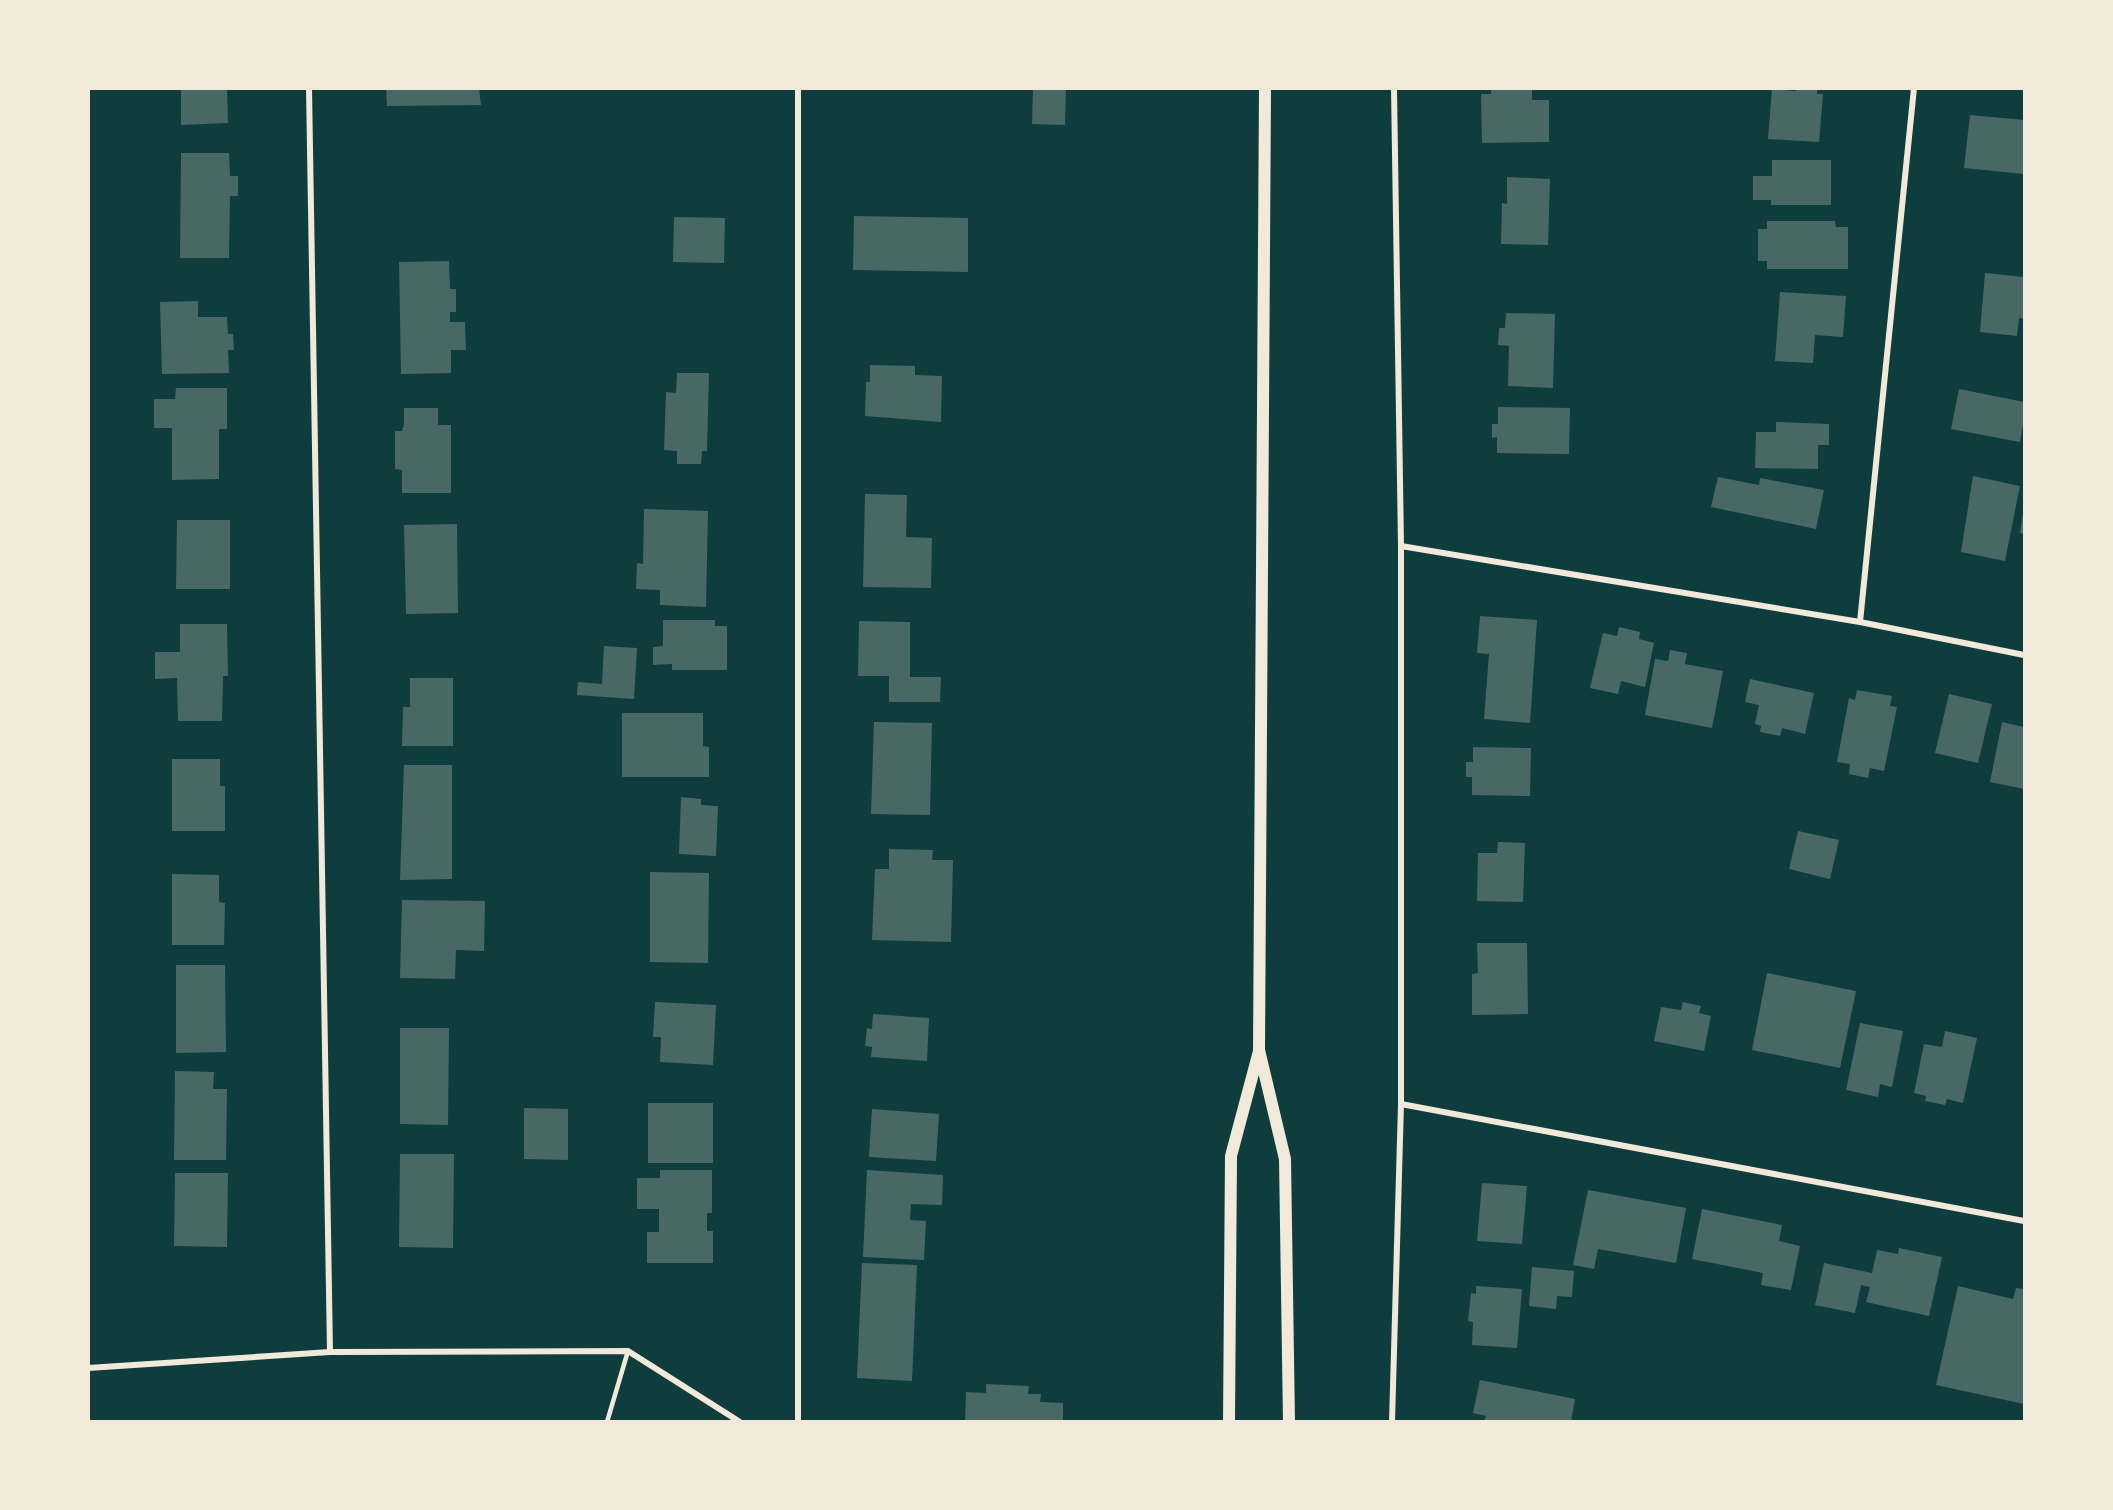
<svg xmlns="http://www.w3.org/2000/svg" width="2113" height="1510" font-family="'IBM Plex Sans',sans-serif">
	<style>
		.building { fill: #486865 }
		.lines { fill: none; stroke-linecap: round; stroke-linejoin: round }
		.service { stroke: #f1e9da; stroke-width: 4.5 }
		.minor { stroke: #f1e9da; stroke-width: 6 }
		.secondary { stroke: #f1e9da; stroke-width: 12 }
	</style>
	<rect width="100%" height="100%" fill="#0f3d3e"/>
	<path class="building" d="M 181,88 L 227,88 L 228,123 L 181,125 Z
		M 386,88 L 479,88 L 481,105 L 387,106 Z
		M 1033,88 L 1066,88 L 1065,125 L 1032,124 Z
		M 1491,88 L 1532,88 L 1532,100 L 1549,100 L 1549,142 L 1482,143 L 1481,94 L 1491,94 Z
		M 1796,88 L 1817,88 L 1817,94 L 1823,94 L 1819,142 L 1768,139 L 1772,89 L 1796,91 Z
		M 1970,115 L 2024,120 L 2024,174 L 1964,168 Z
		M 181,153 L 229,153 L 230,176 L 238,176 L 238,196 L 230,196 L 229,258 L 180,258 Z
		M 1772,160 L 1831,160 L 1831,205 L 1771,205 L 1771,200 L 1753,200 L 1753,176 L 1772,176 Z
		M 1507,177 L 1550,179 L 1548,245 L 1501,244 L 1502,203 L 1507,204 Z
		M 854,216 L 968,218 L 968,272 L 853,270 Z
		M 674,217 L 725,218 L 724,263 L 673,262 Z
		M 1767,221 L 1835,221 L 1836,227 L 1848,227 L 1848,269 L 1767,269 L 1767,261 L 1758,261 L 1758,229 L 1767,229 Z
		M 449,261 L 450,289 L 456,289 L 456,312 L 450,312 L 450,322 L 465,322 L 466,350 L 451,350 L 451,373 L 401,374 L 399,262 Z
		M 1985,273 L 2024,277 L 2024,319 L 2019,318 L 2017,336 L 1980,332 Z
		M 1780,292 L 1846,296 L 1843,337 L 1815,335 L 1813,363 L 1775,361 Z
		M 198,301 L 198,317 L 227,317 L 228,334 L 233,334 L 234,350 L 228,350 L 229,373 L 162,374 L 160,302 Z
		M 1506,313 L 1555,314 L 1553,388 L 1508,386 L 1509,346 L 1498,345 L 1499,328 L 1505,328 Z
		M 870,365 L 915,366 L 915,375 L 942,376 L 941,422 L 865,416 L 866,382 L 870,382 Z
		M 677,373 L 709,373 L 707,451 L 702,451 L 701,464 L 677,464 L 677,451 L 664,450 L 666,392 L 676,393 Z
		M 176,388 L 227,388 L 227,429 L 219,429 L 219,479 L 172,480 L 172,428 L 154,428 L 154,399 L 175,399 Z
		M 1959,389 L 2024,402 L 2024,418 L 2020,442 L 1951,429 Z
		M 1498,407 L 1570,408 L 1569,454 L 1497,453 L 1497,437 L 1492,438 L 1492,424 L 1498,424 Z
		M 404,408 L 438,408 L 438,425 L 451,425 L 451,493 L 402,493 L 402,470 L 395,469 L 395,431 L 402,431 L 404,424 Z
		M 1776,422 L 1829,424 L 1829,445 L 1818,445 L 1818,469 L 1755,468 L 1756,432 L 1776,432 Z
		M 1973,476 L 2020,486 L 2005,561 L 1961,552 Z
		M 1718,477 L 1759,485 L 1760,478 L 1824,490 L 1816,529 L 1711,507 Z
		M 865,494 L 907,495 L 906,537 L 932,538 L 931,588 L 863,587 Z
		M 644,509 L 708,511 L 706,607 L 660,605 L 660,590 L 636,589 L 637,563 L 643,564 Z
		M 2023,513 L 2024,513 L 2024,534 L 2020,533 Z
		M 177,520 L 230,520 L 230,589 L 176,589 Z
		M 457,524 L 458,613 L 406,614 L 404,525 Z
		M 1480,616 L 1537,620 L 1530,723 L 1484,719 L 1489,654 L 1477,653 Z
		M 663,620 L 715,620 L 715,626 L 727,626 L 727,670 L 672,670 L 672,664 L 653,665 L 653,647 L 663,646 Z
		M 859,621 L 910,622 L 910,677 L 941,677 L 940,702 L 889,702 L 889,676 L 858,676 Z
		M 180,624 L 227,624 L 228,676 L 223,676 L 222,721 L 178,721 L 177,678 L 155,679 L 155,652 L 180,652 Z
		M 1619,627 L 1640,632 L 1639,639 L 1654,643 L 1645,687 L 1621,681 L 1618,694 L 1590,688 L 1603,633 L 1617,636 Z
		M 604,646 L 637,648 L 634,699 L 577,695 L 578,682 L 602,684 Z
		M 1670,650 L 1687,653 L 1685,664 L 1723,671 L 1712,728 L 1645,715 L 1655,659 L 1668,661 Z
		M 410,678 L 453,678 L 453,746 L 402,746 L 403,707 L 410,707 Z
		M 1750,679 L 1814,693 L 1805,734 L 1782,728 L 1780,736 L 1760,732 L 1761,726 L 1755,724 L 1759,705 L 1745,702 Z
		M 1857,690 L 1892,696 L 1890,706 L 1897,707 L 1884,771 L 1870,768 L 1868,778 L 1849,774 L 1850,764 L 1837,762 L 1849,698 L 1855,700 Z
		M 1949,694 L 1992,704 L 1978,763 L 1935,753 Z
		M 622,713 L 703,713 L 703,746 L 709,747 L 709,777 L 622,777 Z
		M 874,722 L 932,723 L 930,815 L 871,814 Z
		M 2002,722 L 2024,727 L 2024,789 L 1990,782 Z
		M 1473,747 L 1531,748 L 1530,796 L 1472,795 L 1472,777 L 1466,777 L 1466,762 L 1473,762 Z
		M 172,759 L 220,759 L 220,786 L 225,786 L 225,831 L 172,831 Z
		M 404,765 L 452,765 L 452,879 L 400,880 Z
		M 681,797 L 701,799 L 701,805 L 718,806 L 716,856 L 679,854 Z
		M 1798,831 L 1839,840 L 1830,879 L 1789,869 Z
		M 1498,842 L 1525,843 L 1523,902 L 1477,901 L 1478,853 L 1497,853 Z
		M 889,849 L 933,850 L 932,860 L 953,860 L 951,942 L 872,940 L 875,869 L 889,869 Z
		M 650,872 L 709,873 L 708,963 L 650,962 Z
		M 172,874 L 219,875 L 219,902 L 225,903 L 224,945 L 172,945 Z
		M 402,900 L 485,901 L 484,951 L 456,950 L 455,979 L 400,978 Z
		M 1477,943 L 1527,943 L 1528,1014 L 1472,1015 L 1472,974 L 1478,973 Z
		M 176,965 L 225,965 L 226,1052 L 176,1053 Z
		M 1767,973 L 1856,991 L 1840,1068 L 1752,1050 Z
		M 655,1002 L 716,1005 L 713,1065 L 660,1062 L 661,1037 L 653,1037 Z
		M 1683,1002 L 1701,1006 L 1699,1013 L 1711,1016 L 1704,1051 L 1654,1041 L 1661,1007 L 1681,1010 Z
		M 873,1014 L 929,1018 L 927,1061 L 871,1057 L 872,1047 L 865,1046 L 867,1028 L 872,1029 Z
		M 1860,1023 L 1903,1031 L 1892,1087 L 1880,1084 L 1878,1097 L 1846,1090 Z
		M 400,1028 L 449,1028 L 448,1125 L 400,1124 Z
		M 1945,1031 L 1977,1038 L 1963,1103 L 1947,1099 L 1945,1105 L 1925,1101 L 1926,1096 L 1914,1093 L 1924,1044 L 1942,1047 Z
		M 175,1071 L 214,1072 L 213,1089 L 227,1089 L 226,1160 L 174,1160 Z
		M 648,1103 L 713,1103 L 713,1163 L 648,1163 Z
		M 524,1108 L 568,1109 L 568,1160 L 524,1159 Z
		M 872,1109 L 939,1114 L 936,1161 L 869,1157 Z
		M 400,1154 L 454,1154 L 453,1248 L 399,1247 Z
		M 660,1170 L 712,1170 L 712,1213 L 707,1213 L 707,1231 L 713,1231 L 713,1263 L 647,1263 L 647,1232 L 659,1232 L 659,1209 L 637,1209 L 637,1178 L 660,1178 Z
		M 867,1170 L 943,1175 L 942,1205 L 911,1204 L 910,1220 L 926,1221 L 924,1260 L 863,1257 Z
		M 175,1173 L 228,1173 L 227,1247 L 174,1246 Z
		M 1482,1183 L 1527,1186 L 1522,1244 L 1477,1241 Z
		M 1588,1190 L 1686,1208 L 1676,1263 L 1598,1249 L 1594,1269 L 1573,1265 Z
		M 1702,1209 L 1782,1225 L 1779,1241 L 1800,1246 L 1791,1290 L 1761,1285 L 1763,1273 L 1692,1259 Z
		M 1899,1248 L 1942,1257 L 1929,1316 L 1866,1302 L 1870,1287 L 1861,1285 L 1855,1313 L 1815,1305 L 1824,1263 L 1872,1273 L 1877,1250 L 1898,1254 Z
		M 862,1263 L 917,1265 L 912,1381 L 857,1378 Z
		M 1532,1267 L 1574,1271 L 1572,1297 L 1557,1296 L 1556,1309 L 1529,1306 Z
		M 1476,1286 L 1522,1289 L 1517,1348 L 1472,1345 L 1473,1322 L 1468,1321 L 1471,1293 L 1476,1294 Z
		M 1958,1286 L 2013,1299 L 2016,1288 L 2024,1289 L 2024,1404 L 1936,1385 Z
		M 1480,1380 L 1575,1399 L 1571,1422 L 1484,1422 L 1486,1416 L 1473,1413 Z
		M 986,1384 L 1029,1386 L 1028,1394 L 1041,1394 L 1040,1402 L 1063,1403 L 1063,1422 L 965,1422 L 966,1392 L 986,1393 Z"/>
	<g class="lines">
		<path class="service" d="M 607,1422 L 628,1351"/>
		<path class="minor" d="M 309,88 L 330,1352
			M 1401,546 L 1860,622 L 2024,655
			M 1860,622 L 1914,88
			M 1401,1104 L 2024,1221
			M 88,1368 L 330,1352 L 628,1351 L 740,1422
			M 798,1422 L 798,88
			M 1392,1422 L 1401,1104 L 1401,546 L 1394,88"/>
		<path class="secondary" d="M 1265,88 L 1259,1050 L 1285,1159 L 1289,1422
			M 1229,1422 L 1231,1156 L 1259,1051"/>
	</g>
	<rect width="2113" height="1510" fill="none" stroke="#f1e9da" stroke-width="180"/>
</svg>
